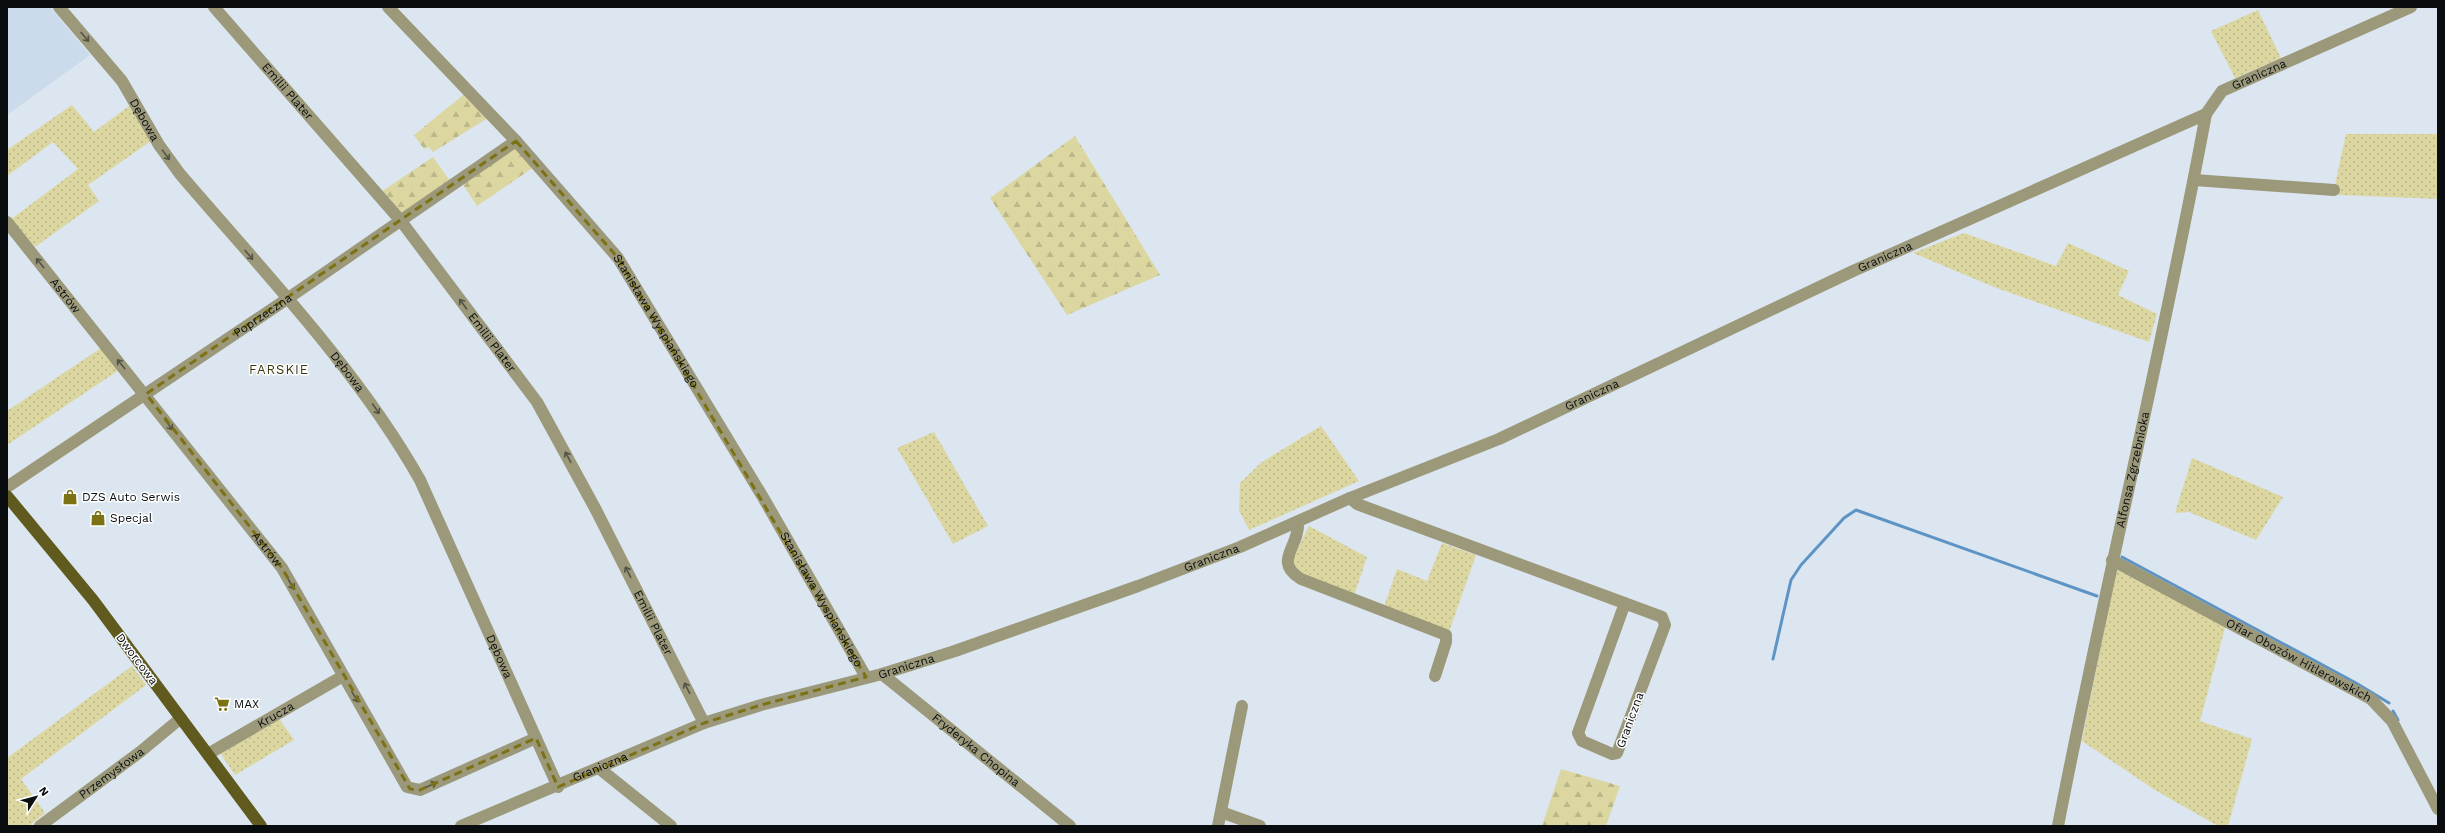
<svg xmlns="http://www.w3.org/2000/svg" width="2445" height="833" font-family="'Work Sans',sans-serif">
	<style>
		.built { fill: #cbdbeb }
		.grass { fill: url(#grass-dots) }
		.forest { fill: url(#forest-firs) }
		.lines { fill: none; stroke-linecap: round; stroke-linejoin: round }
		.stream { stroke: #5e94c4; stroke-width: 3 }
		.minor { stroke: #9c997b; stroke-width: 12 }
		.major { stroke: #605a1f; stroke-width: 12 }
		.oneway { stroke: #525346 }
		.marked { fill: none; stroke: #7c7213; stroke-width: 3; stroke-dasharray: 8 5; stroke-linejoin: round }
		.labels { text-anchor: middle; stroke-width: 3; stroke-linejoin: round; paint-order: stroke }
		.street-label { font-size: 12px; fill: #090d10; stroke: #fff }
		.poi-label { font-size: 12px; fill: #090d10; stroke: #fff; text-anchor: start }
		.neighbourhood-label { font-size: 13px; letter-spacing: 1px; fill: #3b360c; stroke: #fff }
	</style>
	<defs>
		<pattern id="grass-dots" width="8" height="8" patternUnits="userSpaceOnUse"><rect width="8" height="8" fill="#dcd7a1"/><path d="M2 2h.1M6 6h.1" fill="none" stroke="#bbb78a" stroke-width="1.8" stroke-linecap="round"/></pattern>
		<pattern id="forest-firs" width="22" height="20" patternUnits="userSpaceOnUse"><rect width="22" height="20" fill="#dcd7a1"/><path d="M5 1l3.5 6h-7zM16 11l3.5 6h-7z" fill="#bbb78a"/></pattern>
	</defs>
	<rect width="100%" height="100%" fill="#dbe6f0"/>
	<path class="built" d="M 7,7 L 50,7 L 90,55 L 7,115 Z"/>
	<path class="grass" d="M 2258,10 L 2281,58 L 2235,78 L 2211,31 Z
		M 72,105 L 94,132 L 129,106 L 151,141 L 88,185 L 99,201 L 35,247 L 10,220 L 78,169 L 53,142 L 7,176 L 7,150 Z
		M 2346,134 L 2438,134 L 2438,199 L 2339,195 L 2335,185 Z
		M 1964,233 L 2056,266 L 2068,243 L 2129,271 L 2118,295 L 2157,314 L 2149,342 L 1994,287 L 1913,253 Z
		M 101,348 L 119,370 L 7,445 L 7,411 Z
		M 1321,426 L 1359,481 L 1249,530 L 1239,510 L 1240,483 L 1262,462 Z
		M 934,432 L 988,526 L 953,544 L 897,448 Z
		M 2192,458 L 2283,497 L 2256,540 L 2189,512 L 2175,513 Z
		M 1309,526 L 1367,557 L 1354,596 L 1303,576 L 1291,562 Z
		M 1442,543 L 1476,555 L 1449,632 L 1384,607 L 1397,569 L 1427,581 Z
		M 2116,569 L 2226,624 L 2200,721 L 2252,739 L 2228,826 L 2218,826 L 2155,790 L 2082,741 Z
		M 132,666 L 146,685 L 21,779 L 45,813 L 29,826 L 7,826 L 7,758 Z
		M 278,717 L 294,740 L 235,775 L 220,753 Z"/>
	<path class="forest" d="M 468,91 L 488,118 L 433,152 L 429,147 L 424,149 L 414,135 Z
		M 1075,136 L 1160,275 L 1067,315 L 990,198 Z
		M 516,144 L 534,167 L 477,206 L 462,183 Z
		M 433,157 L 450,181 L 405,212 L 399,213 L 381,192 Z
		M 1561,769 L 1620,786 L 1606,826 L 1542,826 Z"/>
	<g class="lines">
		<path class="stream" d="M 2122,557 L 2356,683 L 2389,703
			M 1773,659 L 1791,580 L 1801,565 L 1844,518 L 1856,510 L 2097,596
			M 2393,711 L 2398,720"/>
		<g class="minor">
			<path id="s1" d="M 59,7 L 122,81 L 159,145 L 180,174 C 262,270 358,370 420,480 L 558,787"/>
			<path id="s2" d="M 214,7 L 401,221 L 537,402 L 596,510 L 704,723"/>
			<path id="s3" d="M 388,7 L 516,141 L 618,258 L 764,499 L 866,677"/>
			<path d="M 2194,180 L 2334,190"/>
			<path id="s4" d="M 7,222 L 282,568 L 407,787 L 420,790 L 536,738"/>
			<path id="s5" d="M 7,487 L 287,299 L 516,141"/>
			<path d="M 1350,498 L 1357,504 L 1662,617 L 1665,625 L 1617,753 L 1612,754 L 1582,741 L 1578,733 L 1625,603"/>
			<path d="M 1298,522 C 1300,547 1272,561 1301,579 L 1446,635 L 1446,642 L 1435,676"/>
			<path id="s6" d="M 2112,560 L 2371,699 L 2392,721 L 2438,809"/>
			<path id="s7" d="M 882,674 L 1070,826"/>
			<path id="s8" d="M 208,754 L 343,676"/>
			<path d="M 600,769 L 671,826"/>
			<path d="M 1221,812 L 1260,826"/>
			<path id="s9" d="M 40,826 L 140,752 L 181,718"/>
			<path id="s10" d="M 461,826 L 704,723 L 761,705 L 882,674 L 955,651 L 1138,586 L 1240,547 L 1350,498 L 1499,439 L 1853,271 L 2206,114 L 2222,91 L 2411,7"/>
			<path d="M 1218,826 L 1242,706"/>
			<path id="s11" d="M 2058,826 C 2104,588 2162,352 2206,114"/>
		</g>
		<path class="major" d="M 7,496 L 93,600 L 261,826"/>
	</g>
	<defs><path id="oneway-shaft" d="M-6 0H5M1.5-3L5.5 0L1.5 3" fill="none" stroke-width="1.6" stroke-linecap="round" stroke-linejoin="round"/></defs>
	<g class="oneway">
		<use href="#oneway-shaft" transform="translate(85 37) rotate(50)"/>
		<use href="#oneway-shaft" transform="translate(166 155) rotate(54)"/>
		<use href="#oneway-shaft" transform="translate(249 255) rotate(50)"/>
		<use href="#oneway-shaft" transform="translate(40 263) rotate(-129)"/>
		<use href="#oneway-shaft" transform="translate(463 304) rotate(-127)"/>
		<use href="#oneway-shaft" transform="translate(121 364) rotate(-129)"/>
		<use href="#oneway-shaft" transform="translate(376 409) rotate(56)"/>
		<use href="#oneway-shaft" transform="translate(169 425) rotate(53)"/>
		<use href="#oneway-shaft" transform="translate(568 457) rotate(-118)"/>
		<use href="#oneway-shaft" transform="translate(628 572) rotate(-117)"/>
		<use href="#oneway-shaft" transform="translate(291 584) rotate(60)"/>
		<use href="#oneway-shaft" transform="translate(687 688) rotate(-117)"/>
		<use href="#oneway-shaft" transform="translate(355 697) rotate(60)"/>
		<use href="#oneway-shaft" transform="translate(431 785) rotate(-24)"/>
	</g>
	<path class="marked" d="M 516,141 L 618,258 L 866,677 L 761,705 L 704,723 L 558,787 L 536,738 L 420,790 L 410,789 L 282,568 L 146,394 Z"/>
	<defs>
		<g id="shop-bare" transform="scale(1.2)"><path d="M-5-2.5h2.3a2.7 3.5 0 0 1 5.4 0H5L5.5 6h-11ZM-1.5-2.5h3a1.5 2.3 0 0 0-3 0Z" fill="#7c7213" stroke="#fff" stroke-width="2.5" paint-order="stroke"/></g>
		<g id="supermarket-bare" transform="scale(1.2)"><path d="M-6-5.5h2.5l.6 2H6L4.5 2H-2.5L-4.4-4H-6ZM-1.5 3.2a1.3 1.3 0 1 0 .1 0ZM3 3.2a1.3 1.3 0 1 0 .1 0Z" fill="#7c7213" stroke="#fff" stroke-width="2.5" paint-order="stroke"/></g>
	</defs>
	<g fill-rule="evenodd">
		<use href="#shop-bare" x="70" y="497"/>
		<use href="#shop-bare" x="98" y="518"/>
		<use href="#supermarket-bare" x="222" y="704"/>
	</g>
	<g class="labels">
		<g class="street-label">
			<text dy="4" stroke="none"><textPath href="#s10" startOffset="1956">Graniczna</textPath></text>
			<text dy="4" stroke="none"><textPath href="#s2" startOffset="112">Emilii Plater</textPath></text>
			<text dy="4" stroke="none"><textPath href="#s1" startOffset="142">Dębowa</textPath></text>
			<text dy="4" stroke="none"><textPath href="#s10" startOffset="1536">Graniczna</textPath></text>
			<text dy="4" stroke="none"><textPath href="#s4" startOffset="94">Astrów</textPath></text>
			<text dy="4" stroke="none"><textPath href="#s5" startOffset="308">Poprzeczna</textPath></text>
			<text dy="4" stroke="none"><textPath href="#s3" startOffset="414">Stanisława Wyspiańskiego</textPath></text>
			<text dy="4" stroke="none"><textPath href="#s2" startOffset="436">Emilii Plater</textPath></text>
			<text dy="4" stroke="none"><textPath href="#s1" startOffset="466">Dębowa</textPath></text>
			<text dy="4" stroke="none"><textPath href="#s10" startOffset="1212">Graniczna</textPath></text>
			<text dy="4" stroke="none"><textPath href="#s11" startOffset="364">Alfonsa Zgrzebnioka</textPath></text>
			<text dy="4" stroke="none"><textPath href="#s4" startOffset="418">Astrów</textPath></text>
			<text dy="4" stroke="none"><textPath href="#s10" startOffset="798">Graniczna</textPath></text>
			<text dy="4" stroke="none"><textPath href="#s3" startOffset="738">Stanisława Wyspiańskiego</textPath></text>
			<text dy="4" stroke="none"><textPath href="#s2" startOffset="760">Emilii Plater</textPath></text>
			<text dy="4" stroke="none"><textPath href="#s1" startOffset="790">Dębowa</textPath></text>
			<text transform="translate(137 659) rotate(53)" y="4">Dworcowa</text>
			<text dy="4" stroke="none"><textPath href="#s6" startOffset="212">Ofiar Obozów Hitlerowskich</textPath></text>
			<text dy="4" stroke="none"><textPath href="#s10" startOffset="474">Graniczna</textPath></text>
			<text dy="4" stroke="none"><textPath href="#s8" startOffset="78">Krucza</textPath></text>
			<text transform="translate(1630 720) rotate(-70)" y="4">Graniczna</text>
			<text dy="4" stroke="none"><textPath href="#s7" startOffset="121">Fryderyka Chopina</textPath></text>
			<text dy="4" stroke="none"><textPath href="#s10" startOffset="151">Graniczna</textPath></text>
			<text dy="4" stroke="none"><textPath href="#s9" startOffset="89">Przemysłowa</textPath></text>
		</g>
		<g class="poi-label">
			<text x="82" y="501">DZS Auto Serwis</text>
			<text x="110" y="522">Specjal</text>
			<text x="234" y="708">MAX</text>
		</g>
		<g class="neighbourhood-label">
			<text x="279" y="374">FARSKIE</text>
		</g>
	</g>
	<rect width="2445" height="833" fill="none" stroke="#090d10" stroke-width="16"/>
	<g transform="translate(36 797) rotate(54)" stroke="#ffffff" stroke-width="3" paint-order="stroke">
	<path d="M0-3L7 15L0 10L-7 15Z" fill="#090d10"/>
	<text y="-6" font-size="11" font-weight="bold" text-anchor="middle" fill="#090d10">N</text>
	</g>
</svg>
